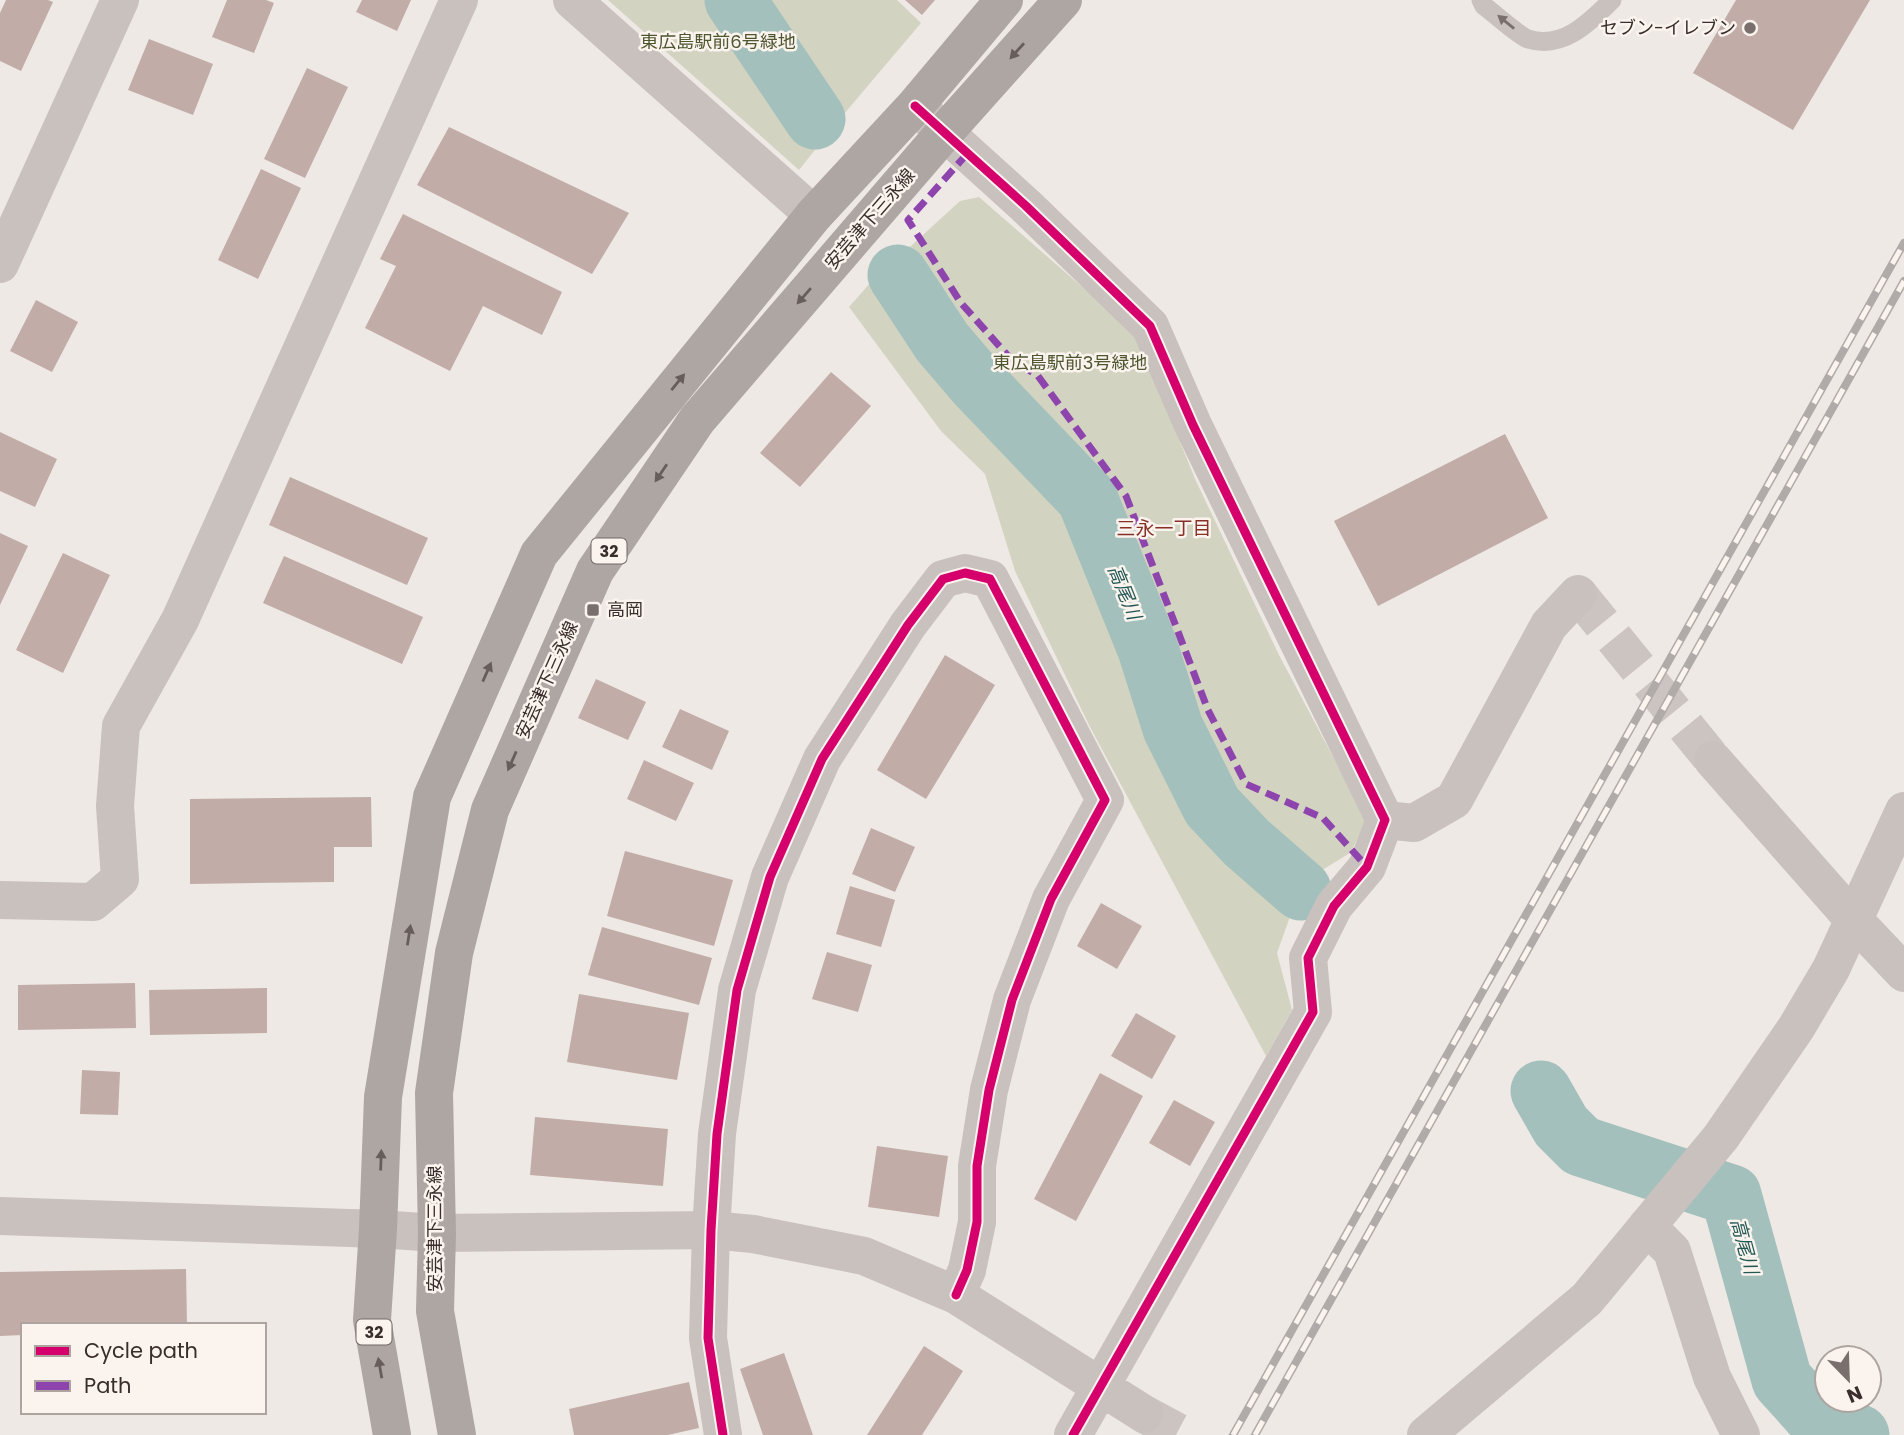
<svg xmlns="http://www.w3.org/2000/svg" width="1904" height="1435" font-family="Poppins,'Noto Sans JP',sans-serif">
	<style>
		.green { fill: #d2d3c0 }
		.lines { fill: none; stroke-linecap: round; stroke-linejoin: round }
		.river { stroke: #a3c0bc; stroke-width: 61 }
		.building { fill: #c1aca8 }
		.minor-tunnel { stroke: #cbc4c0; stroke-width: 38; stroke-dasharray: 38 19; stroke-linecap: butt }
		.service { stroke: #c8c1be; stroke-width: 19 }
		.minor { stroke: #c8c1be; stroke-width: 38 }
		.tertiary { stroke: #c8c1be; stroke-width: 38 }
		.primary { stroke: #ada6a3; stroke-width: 38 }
		.rail-casing { stroke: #b0aaa8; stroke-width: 8 }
		.rail { stroke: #faf3ee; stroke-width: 5; stroke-dasharray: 16; stroke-linecap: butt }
		.quiet { stroke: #8e44ad; stroke-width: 7; stroke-dasharray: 14 7; stroke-linecap: butt }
		.cycleway-casing { stroke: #faf3ee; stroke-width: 13 }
		.cycleway { stroke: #d6006c; stroke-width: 9 }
		.oneway { fill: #79706e }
		.oneway2 { fill: #675e5c }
		.poi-dot { fill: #796f6d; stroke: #faf3ee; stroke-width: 2.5 }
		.labels { text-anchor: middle; stroke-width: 5; stroke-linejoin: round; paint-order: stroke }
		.shield { fill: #faf3ee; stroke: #736966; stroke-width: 2 }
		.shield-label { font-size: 16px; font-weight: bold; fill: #392e2c }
		.poi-label { font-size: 18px; fill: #392e2c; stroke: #faf3ee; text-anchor: end }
		.park-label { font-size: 18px; fill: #4e5730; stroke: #faf3ee }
		.street-label { font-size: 18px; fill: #392e2c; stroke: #faf3ee }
		.neighbourhood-label { font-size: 19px; fill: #853128; stroke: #faf3ee }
		.water-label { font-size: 19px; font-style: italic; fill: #235955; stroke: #faf3ee }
	</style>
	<rect width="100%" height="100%" fill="#efe9e5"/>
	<path class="green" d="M 608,0 L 897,0 L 921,23 L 833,127 L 799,170 Z
		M 979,197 L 1136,334 L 1196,481 L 1279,655 L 1367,821 L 1350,853 L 1309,878 L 1236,812 L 1189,720 L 1163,651 L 1096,489 L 1043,426 L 949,335 L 900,256 L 960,201 Z
		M 879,273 L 930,355 L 994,418 L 1060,494 L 1081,524 L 1138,681 L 1199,819 L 1244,867 L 1297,897 L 1277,953 L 1292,1010 L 1266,1056 L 1089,725 L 1015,571 L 985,474 L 941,431 L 849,307 Z"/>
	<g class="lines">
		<path class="river" d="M 735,0 L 815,119
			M 898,275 L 942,342 L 977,383 L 1087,498 L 1148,649 L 1173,728 L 1212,806 L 1246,842 L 1301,890
			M 1541,1091 L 1561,1126 L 1581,1146 L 1731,1195 L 1782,1380 L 1818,1420 L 1859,1435"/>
	</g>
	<path class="building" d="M 6,0 L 48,0 L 53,2 L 21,71 L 0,61 L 0,13 Z
		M 227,0 L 266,0 L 274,3 L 254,53 L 212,37 Z
		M 362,0 L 411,0 L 397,31 L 356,12 Z
		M 905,0 L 935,0 L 922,15 Z
		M 1736,0 L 1870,0 L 1793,130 L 1693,73 Z
		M 149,39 L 213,64 L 193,115 L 128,90 Z
		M 307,68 L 348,87 L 305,178 L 264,159 Z
		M 449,127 L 629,213 L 592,274 L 417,185 Z
		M 261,169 L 301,188 L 258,279 L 218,260 Z
		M 403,214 L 562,292 L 542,335 L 483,306 L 450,371 L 365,328 L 396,266 L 380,259 Z
		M 36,300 L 78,322 L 52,372 L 10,351 Z
		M 831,372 L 871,406 L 800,487 L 760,453 Z
		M 0,432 L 57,459 L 35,507 L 0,491 Z
		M 1505,434 L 1548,518 L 1378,606 L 1334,521 Z
		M 290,477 L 428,538 L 407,585 L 269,525 Z
		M 0,533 L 28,546 L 0,605 Z
		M 63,553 L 110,575 L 63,673 L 16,650 Z
		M 284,556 L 423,617 L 402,664 L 263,603 Z
		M 945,655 L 995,685 L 926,799 L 877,770 Z
		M 596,679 L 646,702 L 628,740 L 578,718 Z
		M 680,709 L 729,731 L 712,770 L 662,747 Z
		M 644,760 L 694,783 L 676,821 L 627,799 Z
		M 371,797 L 372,847 L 334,847 L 334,882 L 190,884 L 190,799 Z
		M 871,828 L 915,847 L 895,892 L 852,874 Z
		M 625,851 L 733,880 L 714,946 L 607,916 Z
		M 850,886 L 895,900 L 881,947 L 836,934 Z
		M 1101,903 L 1142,926 L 1117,969 L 1077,946 Z
		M 602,927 L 712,958 L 699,1005 L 588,975 Z
		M 827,952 L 872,965 L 858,1012 L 812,999 Z
		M 135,983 L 136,1028 L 18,1030 L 18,985 Z
		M 267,988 L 267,1033 L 150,1035 L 149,990 Z
		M 579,994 L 689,1013 L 677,1080 L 567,1062 Z
		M 1136,1013 L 1176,1036 L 1152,1079 L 1111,1056 Z
		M 82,1070 L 120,1072 L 118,1115 L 80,1114 Z
		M 1100,1073 L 1143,1096 L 1076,1221 L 1034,1199 Z
		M 1174,1100 L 1215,1122 L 1190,1166 L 1149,1143 Z
		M 535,1117 L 668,1129 L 663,1186 L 530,1175 Z
		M 877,1146 L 948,1156 L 939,1217 L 868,1207 Z
		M 186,1269 L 187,1325 L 23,1325 L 23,1335 L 0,1336 L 0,1272 Z
		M 924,1346 L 963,1371 L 922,1435 L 867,1435 Z
		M 784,1353 L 813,1435 L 763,1435 L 740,1369 Z
		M 689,1382 L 699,1428 L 668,1435 L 574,1435 L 569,1409 Z"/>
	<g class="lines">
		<path class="minor-tunnel" d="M 1578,594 L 1713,760
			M 1144,1414 L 1183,1435"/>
		<path class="service" d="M 1481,0 L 1484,6 C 1494,13 1519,36 1528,39 C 1563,50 1590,22 1612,0"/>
		<path class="minor" d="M 920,110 L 1026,206 L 1150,326 L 1193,425 L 1385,820 L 1367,867 L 1334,906 L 1308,958 L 1313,1012 L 1073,1435
			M 1713,760 L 1853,919 L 1904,973
			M 1385,820 L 1414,823 L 1454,800 L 1549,625 L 1578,594
			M 0,900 L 93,902 L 120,879 L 115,806 L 121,726 L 180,620 L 459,0
			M 1647,1226 L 1672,1251 L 1712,1377 L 1741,1435
			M 437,1233 L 711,1230 L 753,1234 L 864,1256 L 956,1295 L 1144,1414
			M 723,1435 L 708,1338 L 711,1230 L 717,1134 L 737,990 L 770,877 L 822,759 L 908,625 L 943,579 L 965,573 L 990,579 L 1105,800 L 1051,899 L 1012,1000 L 989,1090 L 977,1166 L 977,1222 L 967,1270 L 956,1295
			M 1426,1435 L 1587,1299 L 1721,1137 L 1796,1028 L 1831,969 L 1904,811"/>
		<path class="tertiary" d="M 572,0 L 814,215
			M 0,264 L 120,0
			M 0,1216 L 378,1229 L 437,1233"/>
		<path class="primary" d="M 392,1435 L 372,1320 L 378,1229 L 383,1097 L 432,797 L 539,554 L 814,215 L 915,106 L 1004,0
			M 457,1435 L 435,1311 L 437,1233 L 434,1093 L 454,953 L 490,810 L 595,571 L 697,420 L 944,133 L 1063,0"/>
		<g class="rail-casing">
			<path id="rail" d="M 1233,1435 L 1904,243
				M 1255,1435 L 1904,281"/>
		</g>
		<use href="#rail" class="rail"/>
		<path class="quiet" d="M 967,154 L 908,220 L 961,303 L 1010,358 L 1038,376 L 1126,496 L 1208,710 L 1246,784 L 1323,818 L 1367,867"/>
		<g class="cycleway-casing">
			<path id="cycleway" d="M 915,106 L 1026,206 L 1150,326 L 1193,425 L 1385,820 L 1367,867 L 1334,906 L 1308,958 L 1313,1012 L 1073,1435
				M 723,1435 L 708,1338 L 711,1230 L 717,1134 L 737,990 L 770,877 L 822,759 L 908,625 L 943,579 L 965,573 L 990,579 L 1105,800 L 1051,899 L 1012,1000 L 989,1090 L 977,1166 L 977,1222 L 967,1270 L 956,1295"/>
		</g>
		<use href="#cycleway" class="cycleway"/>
	</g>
	<defs><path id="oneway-solid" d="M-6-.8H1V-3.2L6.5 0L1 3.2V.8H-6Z" transform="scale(1.75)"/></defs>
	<use class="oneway" href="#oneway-solid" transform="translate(1506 22) rotate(-141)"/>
	<g class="oneway2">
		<use href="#oneway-solid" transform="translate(1017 51) rotate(132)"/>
		<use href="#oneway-solid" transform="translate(804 296) rotate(131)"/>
		<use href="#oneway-solid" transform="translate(678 382) rotate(-51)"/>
		<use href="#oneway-solid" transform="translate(661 473) rotate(124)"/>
		<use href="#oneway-solid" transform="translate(487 672) rotate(-66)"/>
		<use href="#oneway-solid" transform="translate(512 761) rotate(114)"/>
		<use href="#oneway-solid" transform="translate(409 935) rotate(-81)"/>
		<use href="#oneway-solid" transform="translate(381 1160) rotate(-88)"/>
		<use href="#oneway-solid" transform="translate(380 1368) rotate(-100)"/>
	</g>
	<g class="poi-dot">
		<circle cx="1750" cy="28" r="7"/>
		<rect x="586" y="603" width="14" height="14" rx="3.5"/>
	</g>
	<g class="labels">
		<g class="shield">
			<rect x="591.5" y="538.5" width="35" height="25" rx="5"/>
			<rect x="356.5" y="1319.5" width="35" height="25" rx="5"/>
		</g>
		<g class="shield-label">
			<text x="609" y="557">32</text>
			<text x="374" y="1338">32</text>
		</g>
		<g class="poi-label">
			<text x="1736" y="34">セブン-イレブン</text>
			<text x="607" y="616" text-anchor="start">高岡</text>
		</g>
		<g class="park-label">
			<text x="718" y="48">東広島駅前6号緑地</text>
			<text x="1070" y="369">東広島駅前3号緑地</text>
		</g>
		<g class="street-label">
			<text transform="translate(870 219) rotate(-49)" y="6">安芸津下三永線</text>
			<text transform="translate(547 680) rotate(-66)" y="6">安芸津下三永線</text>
			<text transform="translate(435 1229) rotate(-90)" y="6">安芸津下三永線</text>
		</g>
		<g class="neighbourhood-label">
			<text x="1164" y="535">三永一丁目</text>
		</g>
		<g class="water-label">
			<text transform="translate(1125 592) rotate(68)" y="7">高尾川</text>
			<text transform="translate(1745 1246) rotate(75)" y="7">高尾川</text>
		</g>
	</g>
	<rect x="21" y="1323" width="245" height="91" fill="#faf3ee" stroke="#ada4a0" stroke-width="2"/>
	<rect x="35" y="1346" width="35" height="10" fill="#d6006c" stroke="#ada4a0" stroke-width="2"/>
	<text x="84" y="1358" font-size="21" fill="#392e2c">Cycle path</text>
	<rect x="35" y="1381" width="35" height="10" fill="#8e44ad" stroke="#ada4a0" stroke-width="2"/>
	<text x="84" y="1393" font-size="21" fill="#392e2c">Path</text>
	<g transform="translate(1848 1379) rotate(157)"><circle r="33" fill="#faf3ee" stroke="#ada4a0" stroke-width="2"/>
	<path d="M0-5L12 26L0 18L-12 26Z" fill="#796f6d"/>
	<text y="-10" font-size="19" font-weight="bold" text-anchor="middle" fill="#392e2c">N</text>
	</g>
</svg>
